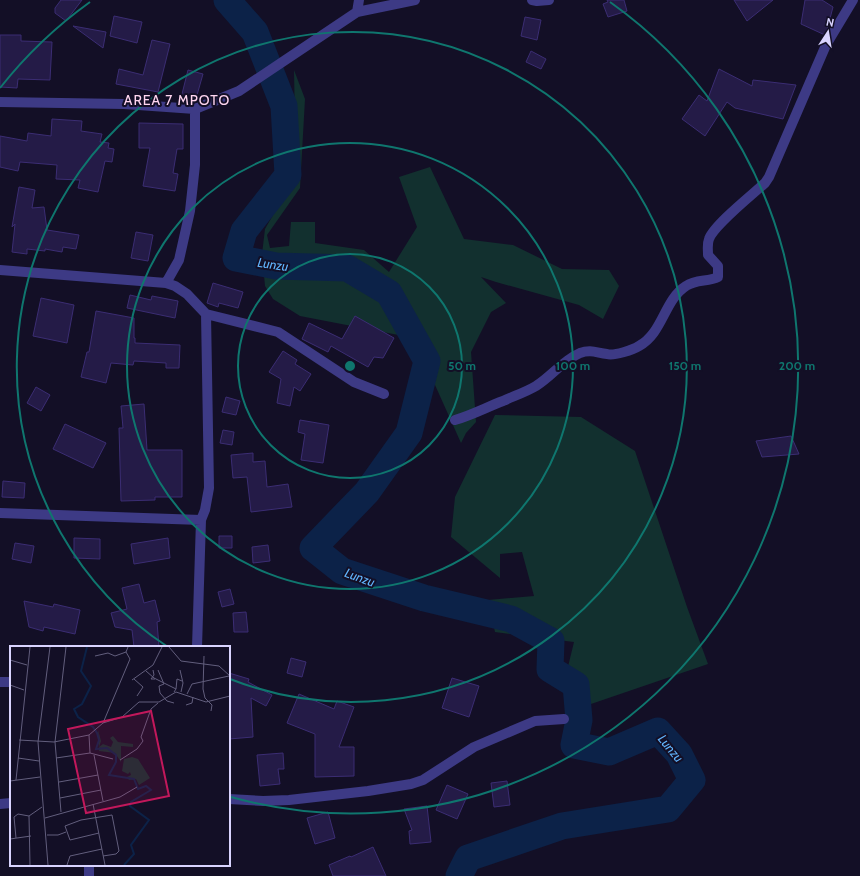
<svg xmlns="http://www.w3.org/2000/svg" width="860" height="876" font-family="Cabin,sans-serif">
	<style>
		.green { fill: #12302f }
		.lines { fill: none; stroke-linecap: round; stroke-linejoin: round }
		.river { stroke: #0c2248; stroke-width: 27 }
		.building { fill: #241b47; stroke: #3b2d73 }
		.minor { stroke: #3d3a85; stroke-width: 10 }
		.ring { fill: none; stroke: #0f766e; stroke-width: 2 }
		.labels { text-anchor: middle; stroke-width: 4; stroke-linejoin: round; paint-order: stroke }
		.water-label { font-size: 13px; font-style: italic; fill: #62b6ff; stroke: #130f26 }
		.quarter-label { font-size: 14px; letter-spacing: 1px; fill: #ffd6f0; stroke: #130f26 }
		.inset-river { fill: none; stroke: #0c2248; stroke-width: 2 }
		.inset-road { fill: none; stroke: #625e7d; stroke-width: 1 }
		.view { fill: #c2185b; fill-opacity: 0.15; stroke: #c2185b; stroke-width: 2 }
		.inset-edge { fill: none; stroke: #d9d4ff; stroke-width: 2 }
		.centre { fill: #0f766e; stroke: #130f26; stroke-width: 2 }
		.ring-label { font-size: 12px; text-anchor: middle; font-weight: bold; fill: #0f766e; stroke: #130f26; stroke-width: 4; stroke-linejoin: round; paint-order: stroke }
	</style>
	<rect width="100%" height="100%" fill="#130f26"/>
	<path class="green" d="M 294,70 L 305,99 L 300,188 L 267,235 L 270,248 L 289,246 L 291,222 L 315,222 L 315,243 L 364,250 L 389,272 L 417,227 L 399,177 L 430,167 L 464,239 L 513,245 L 562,269 L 609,270 L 619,286 L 603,319 L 579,305 L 496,282 L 481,277 L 506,303 L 491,312 L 471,352 L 476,422 L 466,433 L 461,443 L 414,338 L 300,316 L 273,299 L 265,286 L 262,254 L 265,229 L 290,185 L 295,126 Z
		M 495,415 L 581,417 L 635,451 L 687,607 L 708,664 L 591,704 L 565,679 L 574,642 L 495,632 L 488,600 L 534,596 L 522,552 L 500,554 L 500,578 L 451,537 L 455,497 Z"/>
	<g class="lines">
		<path class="river" d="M 227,0 L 255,32 L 284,106 L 288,175 L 244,231 L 236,258 L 276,266 L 347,268 L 389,293 L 427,361 L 409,433 L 367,492 L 313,548 L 342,571 L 424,598 L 511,619 L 551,641 L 550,669 L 576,685 L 579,720 L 574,745 L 609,752 L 658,731 L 679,754 L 692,780 L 668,809 L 562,826 L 468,858 L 459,876"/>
	</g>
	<path class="building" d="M 61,0 L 82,0 L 66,21 L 55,13 L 55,8 Z
		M 607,0 L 624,0 L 627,11 L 608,17 L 603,4 L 608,2 Z
		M 734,0 L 773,0 L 747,21 Z
		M 805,0 L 822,0 L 833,7 L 827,30 L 825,35 L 801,24 Z
		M 114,16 L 142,22 L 137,43 L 110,36 Z
		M 525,17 L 541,20 L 537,40 L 521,36 Z
		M 73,26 L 106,32 L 103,48 Z
		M 0,35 L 21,35 L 21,41 L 52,42 L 50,80 L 18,79 L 17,88 L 0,87 Z
		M 152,40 L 170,44 L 158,92 L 116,84 L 119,69 L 143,75 Z
		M 531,51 L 546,59 L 541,69 L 526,62 Z
		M 719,69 L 752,86 L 753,80 L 796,85 L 783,119 L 735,108 L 727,102 L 705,136 L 682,119 L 699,95 L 707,101 Z
		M 188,70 L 203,74 L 195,102 L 181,98 Z
		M 52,119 L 82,121 L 81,131 L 102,134 L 100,142 L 109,143 L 108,148 L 114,149 L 112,162 L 105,161 L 98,192 L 78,188 L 80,180 L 56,179 L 57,165 L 20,162 L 18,171 L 0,167 L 0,136 L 27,141 L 28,133 L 51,136 Z
		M 139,123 L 183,124 L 183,149 L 177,149 L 173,173 L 178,174 L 175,191 L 143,186 L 150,148 L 139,148 Z
		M 19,187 L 35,190 L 32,208 L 44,207 L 47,230 L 79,235 L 76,249 L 63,247 L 62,252 L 45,249 L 45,251 L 27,249 L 27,254 L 12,252 L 15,224 L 12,227 Z
		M 136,232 L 153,235 L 148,261 L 131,258 Z
		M 213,283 L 243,292 L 238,308 L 219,303 L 218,307 L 207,303 Z
		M 130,295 L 151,300 L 152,296 L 178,301 L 175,318 L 127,308 Z
		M 41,298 L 74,305 L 67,343 L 33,336 Z
		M 96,311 L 134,318 L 134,338 L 135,338 L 135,343 L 180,345 L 179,368 L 166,368 L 166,363 L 134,361 L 133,365 L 111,363 L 106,383 L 81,377 L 87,352 L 89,352 Z
		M 355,316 L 394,338 L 383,358 L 374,357 L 368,367 L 331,346 L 328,352 L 302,339 L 309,323 L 342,339 Z
		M 283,351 L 297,360 L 295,364 L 311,374 L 300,391 L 294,387 L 290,406 L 277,403 L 281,379 L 269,372 Z
		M 36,387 L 50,395 L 41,411 L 27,403 Z
		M 226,397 L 240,401 L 236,415 L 222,412 Z
		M 144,404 L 147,450 L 182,450 L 182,497 L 155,497 L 155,500 L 121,501 L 119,428 L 123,428 L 121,406 Z
		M 300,420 L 329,425 L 323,463 L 301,460 L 305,434 L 298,432 Z
		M 65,424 L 106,443 L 93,468 L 53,449 Z
		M 223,430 L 234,432 L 232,445 L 220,443 Z
		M 791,436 L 799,454 L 762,457 L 756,441 Z
		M 253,453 L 253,462 L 265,461 L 267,487 L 288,484 L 292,507 L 251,512 L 247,477 L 233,478 L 231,455 Z
		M 3,481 L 25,483 L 24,498 L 2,497 Z
		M 219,536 L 232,536 L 232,548 L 219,548 Z
		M 74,538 L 100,539 L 100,559 L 74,558 Z
		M 168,538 L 170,558 L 134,564 L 131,544 Z
		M 15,543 L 34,546 L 31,563 L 12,559 Z
		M 268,545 L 270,561 L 253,563 L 252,547 Z
		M 139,584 L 144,603 L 155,600 L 160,621 L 157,622 L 159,647 L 134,647 L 132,630 L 115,627 L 111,613 L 127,609 L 122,588 Z
		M 230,589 L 234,604 L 222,607 L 218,592 Z
		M 24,601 L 53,607 L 54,604 L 80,610 L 75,634 L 44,627 L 43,631 L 29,627 Z
		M 246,612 L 248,632 L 234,632 L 233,613 Z
		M 291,658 L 306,662 L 302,677 L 287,673 Z
		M 229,673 L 249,679 L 248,682 L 272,695 L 266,706 L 251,698 L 253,737 L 229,739 Z
		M 452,678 L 479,686 L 469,717 L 442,708 Z
		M 299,694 L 334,709 L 337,701 L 354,707 L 339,747 L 354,747 L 354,776 L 315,777 L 315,734 L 287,723 Z
		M 283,753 L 284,769 L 278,769 L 280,784 L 260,786 L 257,755 Z
		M 507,781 L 510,805 L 494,807 L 491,783 Z
		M 447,785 L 468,794 L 457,819 L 436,810 Z
		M 427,806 L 431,842 L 410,844 L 409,831 L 412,830 L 404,809 Z
		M 328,812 L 335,838 L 315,844 L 307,818 Z
		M 373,847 L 386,876 L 333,876 L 329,865 L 350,856 L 351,857 Z"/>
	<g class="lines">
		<path class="minor" d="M 532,0 L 537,1 L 549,0
			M 357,12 L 359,0
			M 0,102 L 124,104 L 195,109 L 239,91 L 357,12 L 415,0
			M 0,270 L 166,283 L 175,286 L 187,294 L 206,314 L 278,332 L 354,382 L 384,394
			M 166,283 L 179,260 L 190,211 L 195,165 L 195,109
			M 455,420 C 472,415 487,407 503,401 C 514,396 526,392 536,386 C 553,375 562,361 580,353 C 591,349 597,353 607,354 C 614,356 633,350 639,346 C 663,333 664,300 686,286 C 696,279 708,282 718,277 L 718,266 L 708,255 C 708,249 707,244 709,239 C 714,225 752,195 765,183 L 769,177 L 826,45 L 853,0
			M 0,513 L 201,520
			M 197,647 L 201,520 L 205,510 L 209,488 L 206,314
			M 0,682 L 11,682
			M 229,799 L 263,801 L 289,800 L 368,791 L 411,784 L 423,780 L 474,747 L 535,721 L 564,719
			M 0,804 L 11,803
			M 89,865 L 89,876"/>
	</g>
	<g class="ring">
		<circle cx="350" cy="366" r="112"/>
		<circle cx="350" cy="366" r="223"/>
		<path d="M168 647A335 335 0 1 1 230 679"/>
		<path d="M0 88A447 447 0 0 1 90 2M610 2A447 447 0 0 1 231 797"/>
	</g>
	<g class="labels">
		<g class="water-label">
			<text transform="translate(273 264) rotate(8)" y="5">Lunzu</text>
			<text transform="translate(360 577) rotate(20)" y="5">Lunzu</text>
			<text transform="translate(671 748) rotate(50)" y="5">Lunzu</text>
		</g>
		<g class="quarter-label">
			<text x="177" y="105">AREA 7 MPOTO</text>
		</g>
	</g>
	<g transform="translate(10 646)">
		<rect width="220" height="220" fill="#130f26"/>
		<path d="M 88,84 L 91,95 L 89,101 L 93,98 L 101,101 L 103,96 L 100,92 L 103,90 L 108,96 L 123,98 L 123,101 L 111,100 L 111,116 L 105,107 L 89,105 ZM 122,111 L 128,113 L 140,132 L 129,139 L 126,133 L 119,134 L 117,131 L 121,129 L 120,126 L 118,128 L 112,125 L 114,113 Z" fill="#12302f"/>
		<path class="inset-river" d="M 77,1 L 71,25 L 81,40 L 72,58 L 64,63 L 68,71 L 83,81 L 87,87 L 89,94 L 86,103 L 97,102 L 106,109 L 106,116 L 99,129 L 124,133 L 128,143 L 136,140 L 141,144 L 121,156 L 120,160 L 139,174 L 121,199 L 124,208 L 114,219"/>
		<path class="inset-road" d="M 159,1 L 171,15 L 209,20 L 220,30M 85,10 L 98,7 L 105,10 L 116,6M 194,10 L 193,43 L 195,52 L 202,59 L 201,65M 0,14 L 17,19M 143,24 L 144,29 L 141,33 L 145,33M 148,24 L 154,38 L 149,40 L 150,47 L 157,55 L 164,57M 170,24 L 173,37 L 171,46M 136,25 L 144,32 L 166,43 L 164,46M 124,33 L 133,41 L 127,50M 122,34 L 143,19 L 152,1M 0,39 L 14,44M 166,43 L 167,33 L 172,35M 177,48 L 182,38 L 219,30M 176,59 L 182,57 L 183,51M 93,77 L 120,13 L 116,6 L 118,1M 79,89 L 80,107M 9,94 L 44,96 L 79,89 L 93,77 L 112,71 L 129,56 L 149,56 L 166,46 L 196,56 L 220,50M 84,109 L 93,155M 8,112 L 29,115M 46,112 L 80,107 L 103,113M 110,114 L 127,103 L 133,95 L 131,91 L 141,63 L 148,57M 6,134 L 20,1M 0,135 L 30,131M 49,136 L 88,129M 50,152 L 91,144M 83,158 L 95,219M 51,166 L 45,96 L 56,1M 19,170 L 20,219M 19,170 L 32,161M 35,172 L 110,151 L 127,141M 89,187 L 60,194 L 55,180 L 71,174 L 102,169 L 109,205 L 106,208 L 93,210M 37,189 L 48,189 L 56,186M 6,192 L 4,171 L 8,168 L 19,170M 0,193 L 21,190M 38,219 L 28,96 L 40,1M 57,219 L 60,210 L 92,203"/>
		<path class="view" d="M 141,65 L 159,150 L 76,167 L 58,83 Z"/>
		<rect width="220" height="220" class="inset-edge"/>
	</g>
	<circle cx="350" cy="366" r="6" class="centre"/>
	<g class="ring-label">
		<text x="462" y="370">50 m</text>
		<text x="573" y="370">100 m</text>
		<text x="685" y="370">150 m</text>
		<text x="797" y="370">200 m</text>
	</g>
	<g transform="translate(828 32) rotate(12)" stroke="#130f26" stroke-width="3" paint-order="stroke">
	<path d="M0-3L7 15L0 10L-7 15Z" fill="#d9d4ff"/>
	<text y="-6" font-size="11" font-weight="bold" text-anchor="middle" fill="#d9d4ff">N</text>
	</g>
</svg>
